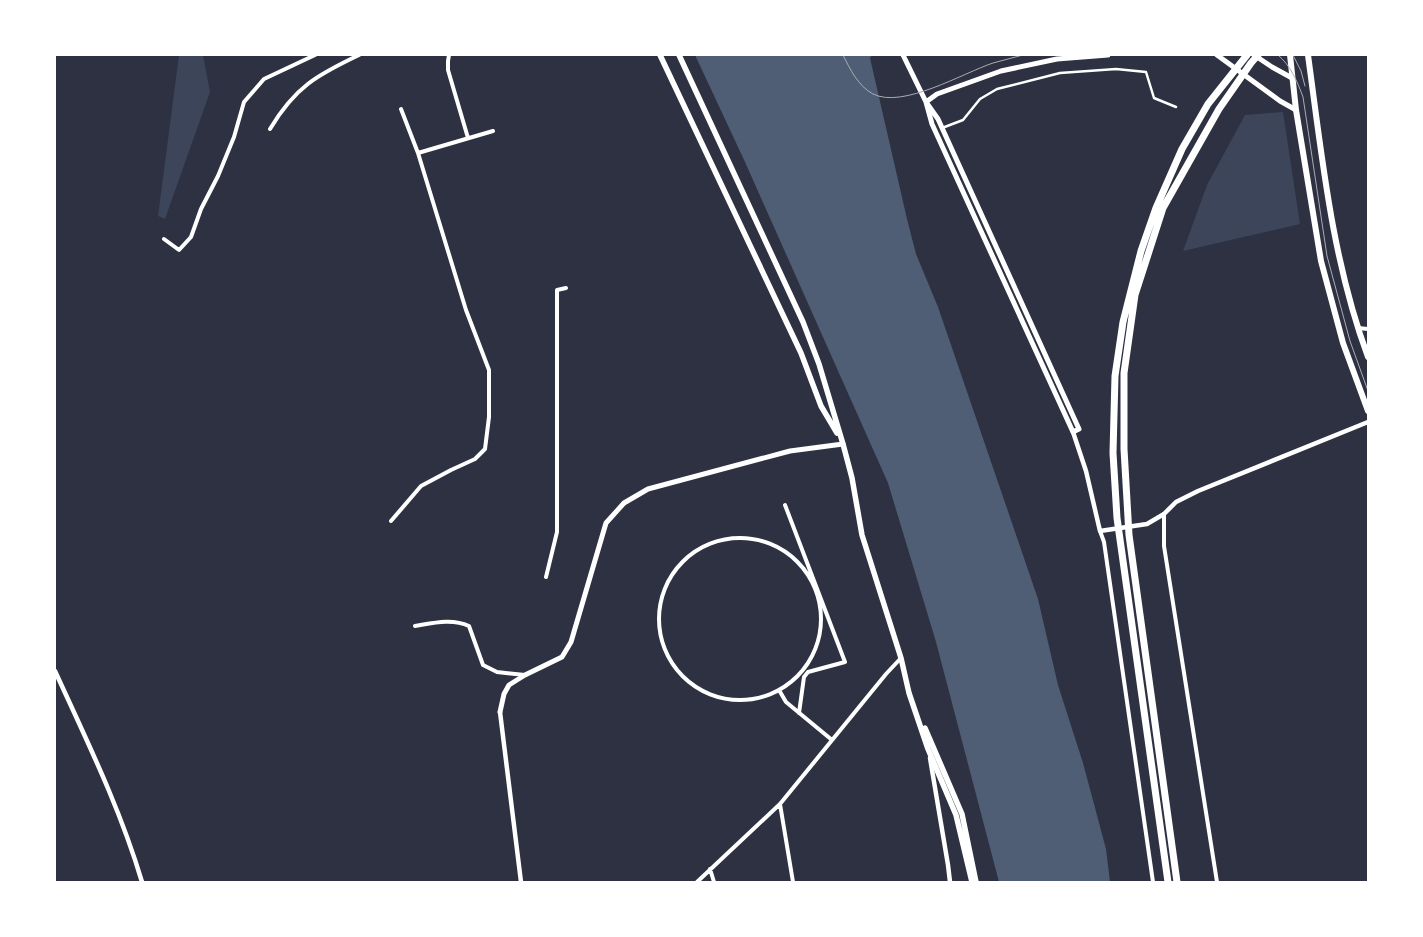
<svg xmlns="http://www.w3.org/2000/svg" width="1423" height="937" font-family="'Work Sans',sans-serif">
	<style>
		.green { fill: #3c4559 }
		.water { fill: #4f5d75 }
		.lines { fill: none; stroke-linecap: round; stroke-linejoin: round }
		.pedestrian { stroke: #fff; stroke-width: 2.5 }
		.minor { stroke: #fff; stroke-width: 4 }
		.tertiary { stroke: #fff; stroke-width: 4.5 }
		.secondary { stroke: #fff; stroke-width: 5 }
		.primary { stroke: #fff; stroke-width: 5.5 }
		.trunk { stroke: #fff; stroke-width: 6 }
		.motorway { stroke: #fff; stroke-width: 7 }
		.tram { stroke: #abadb3; stroke-width: 1 }
	</style>
	<rect width="100%" height="100%" fill="#2d3142"/>
	<path class="green" d="M 179,55 L 203,55 L 210,92 L 165,219 L 158,216 Z
		M 1283,112 L 1300,224 L 1183,251 L 1207,185 L 1245,115 Z"/>
	<path class="water" d="M 695,55 L 872,55 L 870,58 L 907,219 L 916,254 L 938,307 L 1038,599 L 1058,685 L 1083,763 L 1106,849 L 1110,882 L 999,882 L 936,642 L 888,483 L 745,162 Z"/>
	<g class="lines">
		<path class="pedestrian" d="M 942,128 L 963,120 L 980,99 L 997,89 L 1060,73 L 1116,69 L 1146,72 L 1154,98 L 1176,107"/>
		<path class="minor" d="M 449,55 L 448,61 L 448,70 L 468,138
			M 270,129 C 295,87 317,75 359,55
			M 418,153 L 493,131
			M 164,239 L 179,250 L 191,237 L 201,209 L 218,176 L 234,137 L 244,102 L 264,79 L 315,55
			M 1358,328 L 1368,329
			M 785,505 L 845,662 L 808,672 L 804,677 L 799,713
			M 1164,514 L 1164,546 L 1217,882
			M 391,521 L 421,486 L 451,470 L 475,459 L 485,449 L 489,417 L 489,370 L 466,310 L 418,153 L 401,109
			M 1100,531 L 1104,542 L 1153,882
			M659 619a81 81 0 1 1 162 0a81 81 0 1 1-162 0Z
			M 546,577 L 557,532 L 557,290 L 566,288
			M 415,626 C 433,623 452,618 469,626 L 483,665 L 497,672 L 525,675
			M 779,690 L 786,702 L 832,740
			M 780,804 L 793,882
			M 710,869 L 714,882
			M 697,882 L 780,804 L 886,674 L 901,658"/>
		<path class="tertiary" d="M 1073,432 L 1086,471 L 1100,531 L 1147,524 L 1164,514 L 1176,502 L 1198,491 L 1368,422
			M 55,671 C 87,741 120,808 142,882
			M 500,712 L 521,882
			M 930,758 L 948,865 L 950,882"/>
		<path class="secondary" d="M 903,55 L 926,102 L 932,124 L 1073,432 L 1079,429 L 938,119 L 926,102
			M 1217,55 L 1280,101 L 1296,110
			M 1254,55 L 1272,67 L 1292,78
			M 926,102 L 937,94 L 1001,71 L 1057,59 L 1108,55
			M 500,712 L 504,694 L 509,685 L 525,675 L 562,657 L 571,642 L 606,523 L 624,503 L 648,489 L 790,451 L 843,444"/>
		<path class="primary" d="M 660,55 L 801,353 L 821,406 L 837,433
			M 679,55 L 803,322 L 819,364 L 843,444 L 852,478 L 862,535 L 901,658 L 909,693 L 928,749 L 956,815 L 972,882
			M 925,728 L 962,814 L 976,882"/>
		<path class="trunk" d="M 1290,55 L 1296,110 L 1321,261 L 1343,343 L 1368,411
			M 1308,55 C 1322,157 1332,260 1368,357"/>
		<path class="motorway" d="M 1168,882 L 1117,518 L 1113,453 L 1115,376 L 1123,322 L 1141,251 L 1156,208 L 1182,149 L 1208,104 L 1247,55
			M 1177,882 L 1129,535 L 1124,449 L 1124,373 L 1135,295 L 1163,208 L 1219,109 L 1251,63 L 1258,55"/>
		<path class="tram" d="M 843,55 C 850,69 858,86 873,94 C 903,109 963,73 993,63 C 1003,60 1013,58 1023,55
			M 1278,55 C 1291,66 1297,81 1303,97 L 1327,256 L 1350,341 L 1368,391
			M 1293,55 L 1301,71 L 1305,86"/>
	</g>
	<rect width="1423" height="937" fill="none" stroke="#ffffff" stroke-width="112"/>
</svg>
